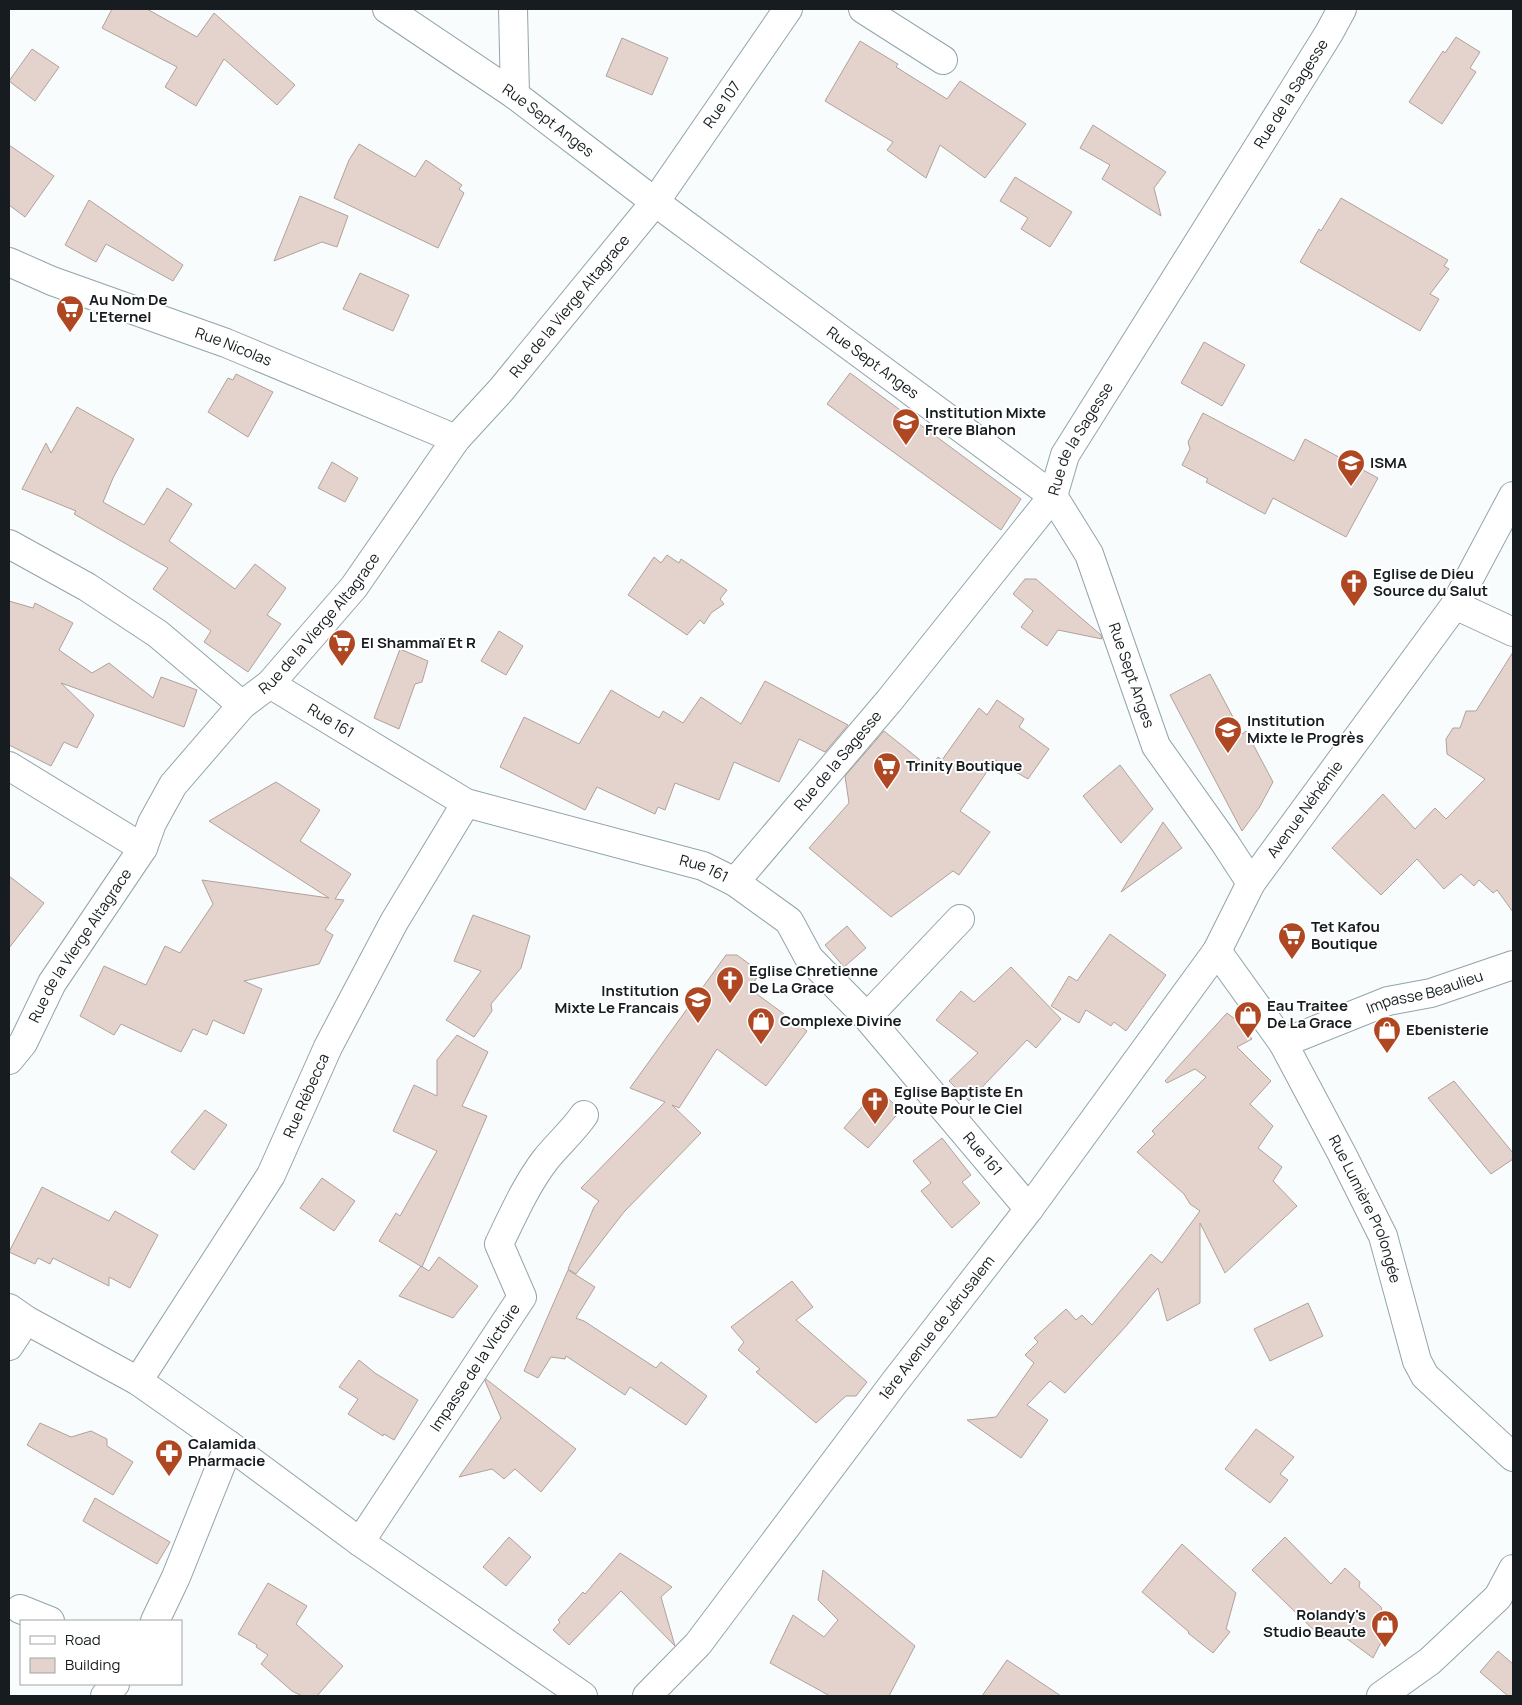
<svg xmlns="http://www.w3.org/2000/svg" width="1522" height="1705" font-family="Manrope,sans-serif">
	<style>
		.building { fill: #e4d2cc; stroke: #b2a19b }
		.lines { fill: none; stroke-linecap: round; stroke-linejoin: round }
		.minor-casing { stroke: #92a4ab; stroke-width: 30 }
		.minor { stroke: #fff; stroke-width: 28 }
		.labels { text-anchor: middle; stroke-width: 4; stroke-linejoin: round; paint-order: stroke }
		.street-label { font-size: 15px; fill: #161c1f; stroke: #fff }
		.poi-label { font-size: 15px; font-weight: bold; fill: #161c1f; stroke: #fff; text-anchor: start }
	</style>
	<rect width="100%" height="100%" fill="#f8fcfd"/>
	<path class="building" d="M 112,9 L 147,9 L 197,37 L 214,13 L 295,85 L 277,105 L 224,59 L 196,106 L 165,87 L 177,67 L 102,28 Z
		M 1456,37 L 1480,52 L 1470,68 L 1476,72 L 1442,124 L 1409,102 L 1443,51 L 1445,53 Z
		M 622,38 L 668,58 L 652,95 L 606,76 Z
		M 860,41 L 898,64 L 896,67 L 947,99 L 960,81 L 1026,124 L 985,178 L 940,145 L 926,178 L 887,150 L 893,142 L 825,101 Z
		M 32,49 L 59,67 L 35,101 L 9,81 Z
		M 1093,125 L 1166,172 L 1154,188 L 1161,216 L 1102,179 L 1110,165 L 1080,148 Z
		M 359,144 L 415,177 L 426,160 L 462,185 L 459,189 L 464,193 L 438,248 L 334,198 L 349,160 Z
		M 9,145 L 54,176 L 25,217 L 9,205 Z
		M 1015,177 L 1072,212 L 1050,247 L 1021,229 L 1028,218 L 1000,201 Z
		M 300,196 L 348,216 L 337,247 L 322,242 L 274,261 Z
		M 1341,198 L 1448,260 L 1444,266 L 1449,269 L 1430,294 L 1439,299 L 1420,331 L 1300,262 L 1319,229 L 1321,231 Z
		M 89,200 L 183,265 L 173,281 L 106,244 L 96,262 L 65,245 Z
		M 360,273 L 409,295 L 393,331 L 343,309 Z
		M 1204,342 L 1245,365 L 1222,406 L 1181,383 Z
		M 850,373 L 1021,499 L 1001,530 L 827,404 Z
		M 236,374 L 273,392 L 248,437 L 208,412 L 228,378 L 233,380 Z
		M 77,407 L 134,439 L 113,478 L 103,502 L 144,525 L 167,488 L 192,504 L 169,541 L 235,589 L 255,564 L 286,588 L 267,615 L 281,624 L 248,672 L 204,642 L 211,631 L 153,589 L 168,568 L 74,514 L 76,511 L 22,489 L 46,443 L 51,453 Z
		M 1203,413 L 1294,461 L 1305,439 L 1378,478 L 1346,537 L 1273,498 L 1265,514 L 1206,482 L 1208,479 L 1182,465 L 1190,449 L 1188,442 Z
		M 332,462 L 358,478 L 345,502 L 318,488 Z
		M 667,555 L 679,563 L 681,559 L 727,590 L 720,599 L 724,604 L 711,613 L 704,624 L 700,620 L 687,635 L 628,595 L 654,557 L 661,563 Z
		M 1025,579 L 1036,579 L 1101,635 L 1102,639 L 1058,630 L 1047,646 L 1021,627 L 1033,611 L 1013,594 Z
		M 9,601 L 33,608 L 35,603 L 73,623 L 59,650 L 92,673 L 109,663 L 153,698 L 161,677 L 197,690 L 184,727 L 61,683 L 94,715 L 77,748 L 64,742 L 51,766 L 9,745 Z
		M 499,631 L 523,646 L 506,675 L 481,661 Z
		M 400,649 L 428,661 L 422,682 L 415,684 L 399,729 L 374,718 Z
		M 1513,652 L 1513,912 L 1497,890 L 1493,893 L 1479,880 L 1474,886 L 1461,874 L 1444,889 L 1417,859 L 1381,895 L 1332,848 L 1383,794 L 1415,829 L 1435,808 L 1446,819 L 1485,779 L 1447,754 L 1446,739 L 1453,728 L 1460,728 L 1466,711 L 1476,711 Z
		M 1210,674 L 1242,734 L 1246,731 L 1273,782 L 1259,808 L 1242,831 L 1170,695 Z
		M 765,681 L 848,725 L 825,752 L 799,739 L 779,782 L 734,762 L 719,800 L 675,783 L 665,810 L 658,807 L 655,814 L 597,787 L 585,810 L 500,767 L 524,717 L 579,744 L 611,690 L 659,718 L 663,711 L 683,723 L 701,697 L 741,724 Z
		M 997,700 L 1024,719 L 1019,727 L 1049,749 L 1028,779 L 995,760 L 960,811 L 990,832 L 959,875 L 953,871 L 891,917 L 809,848 L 849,803 L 845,776 L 884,731 L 930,768 L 938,757 L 942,760 L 979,708 L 987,715 Z
		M 1120,765 L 1153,809 L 1121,843 L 1083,796 Z
		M 276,782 L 320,810 L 300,841 L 351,874 L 335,899 L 344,900 L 325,930 L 333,935 L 319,964 L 244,981 L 262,989 L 244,1034 L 213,1020 L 207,1035 L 193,1029 L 181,1052 L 121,1024 L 114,1035 L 80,1016 L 104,966 L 146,985 L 165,946 L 180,953 L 213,904 L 202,880 L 329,898 L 209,821 Z
		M 1163,822 L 1182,848 L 1121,892 Z
		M 9,876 L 44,903 L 9,948 Z
		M 473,915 L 530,936 L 521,968 L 491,1004 L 492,1011 L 474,1037 L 446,1020 L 481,971 L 454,961 Z
		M 847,926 L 866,948 L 844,967 L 825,945 Z
		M 1110,934 L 1166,975 L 1126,1031 L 1114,1022 L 1111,1026 L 1086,1010 L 1079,1023 L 1051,1006 L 1069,976 L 1077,981 Z
		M 726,955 L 737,955 L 760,972 L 750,989 L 807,1031 L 766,1086 L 717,1049 L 679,1108 L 672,1105 L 701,1133 L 624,1212 L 576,1274 L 568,1269 L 594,1207 L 599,1201 L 581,1188 L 665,1102 L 630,1088 Z
		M 1011,967 L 1061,1019 L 1036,1048 L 1027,1040 L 969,1101 L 949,1081 L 978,1053 L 936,1020 L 961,991 L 974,1002 Z
		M 1227,1013 L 1239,1022 L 1252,1039 L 1237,1047 L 1271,1081 L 1250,1104 L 1273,1126 L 1258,1148 L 1282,1167 L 1273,1181 L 1297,1206 L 1225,1273 L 1200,1223 L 1200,1303 L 1167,1321 L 1158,1288 L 1127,1325 L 1065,1393 L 1050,1381 L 1027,1405 L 1048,1420 L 1021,1458 L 967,1420 L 996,1417 L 1034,1363 L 1025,1355 L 1038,1342 L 1034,1338 L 1066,1309 L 1076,1320 L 1082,1315 L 1092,1325 L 1151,1254 L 1162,1263 L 1200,1211 L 1190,1204 L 1184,1194 L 1137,1152 L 1155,1134 L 1152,1131 L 1206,1077 L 1195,1069 L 1167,1083 L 1165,1081 Z
		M 457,1035 L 488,1052 L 462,1106 L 487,1116 L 422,1267 L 379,1241 L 396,1213 L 400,1216 L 437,1151 L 393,1131 L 414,1085 L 437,1096 L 437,1060 Z
		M 1454,1081 L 1513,1153 L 1513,1159 L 1491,1174 L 1428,1098 Z
		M 877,1089 L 901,1110 L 868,1148 L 844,1128 Z
		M 205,1110 L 227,1125 L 194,1170 L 171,1152 Z
		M 942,1138 L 971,1175 L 962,1182 L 980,1203 L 952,1228 L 921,1191 L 931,1183 L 913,1161 Z
		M 322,1178 L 355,1201 L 334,1231 L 300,1208 Z
		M 42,1187 L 109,1221 L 115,1211 L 158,1235 L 130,1288 L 109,1277 L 109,1286 L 53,1258 L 50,1264 L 38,1258 L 35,1264 L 9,1252 Z
		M 439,1257 L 478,1286 L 453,1318 L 399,1296 L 421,1266 L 429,1271 Z
		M 568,1270 L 595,1287 L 576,1318 L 584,1321 L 656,1368 L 661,1362 L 707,1396 L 686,1425 L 630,1387 L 625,1395 L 566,1356 L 565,1359 L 551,1357 L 538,1378 L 524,1371 Z
		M 792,1281 L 813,1307 L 796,1320 L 867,1382 L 856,1396 L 846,1396 L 816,1423 L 756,1372 L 760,1369 L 738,1350 L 744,1342 L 731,1327 Z
		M 1308,1303 L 1323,1336 L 1270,1361 L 1254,1329 Z
		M 359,1360 L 375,1373 L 418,1400 L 394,1440 L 384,1434 L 383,1436 L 348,1414 L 358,1399 L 339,1387 Z
		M 486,1379 L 576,1449 L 541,1492 L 515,1469 L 504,1479 L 492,1469 L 459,1477 L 501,1418 L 485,1381 Z
		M 40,1423 L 71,1437 L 91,1431 L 107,1439 L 107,1446 L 133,1462 L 113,1495 L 27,1445 Z
		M 1256,1429 L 1294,1457 L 1280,1474 L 1288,1480 L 1270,1503 L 1225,1469 Z
		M 95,1498 L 170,1542 L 157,1564 L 83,1521 Z
		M 509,1537 L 531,1557 L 506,1586 L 483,1567 Z
		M 1285,1537 L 1331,1584 L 1345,1568 L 1360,1582 L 1359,1587 L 1381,1607 L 1387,1631 L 1373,1658 L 1331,1627 L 1323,1639 L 1252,1570 Z
		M 1182,1544 L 1236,1593 L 1226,1629 L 1230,1632 L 1213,1653 L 1188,1633 L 1189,1632 L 1142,1592 Z
		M 620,1553 L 672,1587 L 661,1597 L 675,1646 L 621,1591 L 569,1645 L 553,1630 L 560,1622 L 558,1620 L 583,1592 L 585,1594 Z
		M 823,1570 L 915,1646 L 889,1696 L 830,1696 L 770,1663 L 793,1615 L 824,1637 L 838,1620 L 818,1600 Z
		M 268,1583 L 307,1606 L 296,1624 L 343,1666 L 317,1696 L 302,1696 L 292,1691 L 261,1664 L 268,1655 L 256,1647 L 257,1645 L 238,1634 Z
		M 1498,1651 L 1513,1664 L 1513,1696 L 1508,1696 L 1480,1672 Z
		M 1007,1660 L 1061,1696 L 982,1696 Z"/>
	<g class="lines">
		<g class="minor-casing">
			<g id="minor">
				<path id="s1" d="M 387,9 L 515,95 L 655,202 L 1053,496 L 1089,554 L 1156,746 L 1225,843 L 1251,883"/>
				<path d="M 513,9 L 515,95"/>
				<path d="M 863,9 L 943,60"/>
				<path id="s2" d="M 9,262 L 52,281 L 226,343 L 456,439"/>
				<path d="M 9,544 L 87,587 L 158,634 L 242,705"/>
				<path d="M 1455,605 L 1513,632"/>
				<path id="s3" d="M 270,684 L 466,803 L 703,866 L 735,882 L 789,921 L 809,958 L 867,1017 L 1029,1209"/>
				<path d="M 9,766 L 143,848"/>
				<path id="s4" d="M 735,882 L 889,701 L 1053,496 L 1065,455 L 1255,152 L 1329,33 L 1342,9"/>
				<path id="s5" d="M 1217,951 L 1283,1043 L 1342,1154 L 1383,1236 L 1417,1361 L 1425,1376 L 1513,1457"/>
				<path d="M 867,1017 L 960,919"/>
				<path id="s6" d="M 1283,1043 L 1388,1001 L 1431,993 L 1513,965"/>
				<path id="s7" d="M 9,1060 L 23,1043 L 52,983 L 143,848 L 152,823 L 173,785 L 242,705 L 270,684 L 354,587 L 456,439 L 501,390 L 655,202 L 788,9"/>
				<path d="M 9,1308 L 26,1320 L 138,1381 L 229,1445 L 360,1542 L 583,1696"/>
				<path d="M 9,1346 L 26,1320"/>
				<path id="s8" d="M 138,1381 L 271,1175 L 328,1047 L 394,922 L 466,803"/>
				<path id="s9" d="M 360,1542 L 522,1297 L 499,1244 C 513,1215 526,1185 546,1159 C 558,1144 573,1131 584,1115"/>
				<path d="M 20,1609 L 50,1621"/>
				<path d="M 155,1621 L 176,1577 L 229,1445"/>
				<path d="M 105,1696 L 115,1684"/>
				<path id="s10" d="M 647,1696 L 698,1644 L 894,1383 L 1029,1209 L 1217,951 L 1251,883 L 1455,605 L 1513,496"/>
				<path d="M 1381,1696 L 1430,1661 L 1498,1597 L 1513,1569"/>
			</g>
		</g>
		<use href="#minor" class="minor"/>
	</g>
	<defs>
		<g id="supermarket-pin" transform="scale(1.4375)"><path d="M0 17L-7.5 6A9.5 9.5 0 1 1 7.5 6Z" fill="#ae4722" stroke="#fff"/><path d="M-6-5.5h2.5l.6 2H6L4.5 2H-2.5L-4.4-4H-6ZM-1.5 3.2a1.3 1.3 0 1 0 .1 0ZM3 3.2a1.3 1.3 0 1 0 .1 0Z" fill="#fff"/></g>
		<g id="school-pin" transform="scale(1.4375)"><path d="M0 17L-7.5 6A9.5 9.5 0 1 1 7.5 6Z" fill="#ae4722" stroke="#fff"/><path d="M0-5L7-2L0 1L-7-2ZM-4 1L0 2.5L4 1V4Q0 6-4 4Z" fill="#fff"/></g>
		<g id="church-pin" transform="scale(1.4375)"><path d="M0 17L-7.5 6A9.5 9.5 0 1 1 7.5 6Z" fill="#ae4722" stroke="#fff"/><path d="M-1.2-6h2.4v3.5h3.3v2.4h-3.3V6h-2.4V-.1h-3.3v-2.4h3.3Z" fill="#fff"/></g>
		<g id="shop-pin" transform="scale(1.4375)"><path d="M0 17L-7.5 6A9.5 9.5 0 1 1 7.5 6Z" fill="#ae4722" stroke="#fff"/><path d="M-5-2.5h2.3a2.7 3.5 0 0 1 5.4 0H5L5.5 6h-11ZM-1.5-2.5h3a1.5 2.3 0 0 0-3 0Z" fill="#fff"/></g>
		<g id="pharmacy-pin" transform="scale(1.4375)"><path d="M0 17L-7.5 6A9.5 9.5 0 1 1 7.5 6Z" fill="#ae4722" stroke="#fff"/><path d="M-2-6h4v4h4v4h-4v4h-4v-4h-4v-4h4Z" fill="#fff"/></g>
	</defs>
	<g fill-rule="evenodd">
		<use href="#supermarket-pin" x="70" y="309"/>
		<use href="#school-pin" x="906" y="422"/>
		<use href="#school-pin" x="1351" y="463"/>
		<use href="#church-pin" x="1354" y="583"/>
		<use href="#supermarket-pin" x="342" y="643"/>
		<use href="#school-pin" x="1228" y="730"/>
		<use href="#supermarket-pin" x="887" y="766"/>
		<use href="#supermarket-pin" x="1292" y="936"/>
		<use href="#church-pin" x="730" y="980"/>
		<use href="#school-pin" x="698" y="1000"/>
		<use href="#shop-pin" x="1248" y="1015"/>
		<use href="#shop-pin" x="761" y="1021"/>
		<use href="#shop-pin" x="1387" y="1030"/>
		<use href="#church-pin" x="875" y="1101"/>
		<use href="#pharmacy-pin" x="169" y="1453"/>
		<use href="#shop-pin" x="1385" y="1624"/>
	</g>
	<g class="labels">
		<g class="street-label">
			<text dy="5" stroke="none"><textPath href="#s4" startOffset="969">Rue de la Sagesse</textPath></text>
			<text dy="5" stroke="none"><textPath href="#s7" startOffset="1198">Rue 107</textPath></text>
			<text dy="5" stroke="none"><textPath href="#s1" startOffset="196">Rue Sept Anges</textPath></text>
			<text dy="5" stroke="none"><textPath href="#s7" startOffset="945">Rue de la Vierge Altagrace</textPath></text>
			<text dy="5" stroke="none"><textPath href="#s2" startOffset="240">Rue Nicolas</textPath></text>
			<text dy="5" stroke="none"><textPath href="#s1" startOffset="601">Rue Sept Anges</textPath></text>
			<text dy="5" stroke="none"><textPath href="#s4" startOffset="564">Rue de la Sagesse</textPath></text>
			<text dy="5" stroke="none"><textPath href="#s7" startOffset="540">Rue de la Vierge Altagrace</textPath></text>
			<text dy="5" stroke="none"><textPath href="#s1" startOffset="1022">Rue Sept Anges</textPath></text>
			<text dy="5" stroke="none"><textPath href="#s3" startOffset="71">Rue 161</textPath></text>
			<text dy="5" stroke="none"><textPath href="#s4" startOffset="159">Rue de la Sagesse</textPath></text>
			<text dy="5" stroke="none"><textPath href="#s10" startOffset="1106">Avenue Néhémie</textPath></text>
			<text dy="5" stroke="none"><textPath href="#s3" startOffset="476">Rue 161</textPath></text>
			<text dy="5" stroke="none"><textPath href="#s7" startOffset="135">Rue de la Vierge Altagrace</textPath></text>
			<text dy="5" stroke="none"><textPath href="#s6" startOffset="151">Impasse Beaulieu</textPath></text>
			<text dy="5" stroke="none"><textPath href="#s8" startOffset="332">Rue Rébecca</textPath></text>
			<text dy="5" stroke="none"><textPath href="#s3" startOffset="881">Rue 161</textPath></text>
			<text dy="5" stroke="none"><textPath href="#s5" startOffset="299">Rue Lumière Prolongée</textPath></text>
			<text dy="5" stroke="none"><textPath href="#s10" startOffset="469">1ère Avenue de Jérusalem</textPath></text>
			<text dy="5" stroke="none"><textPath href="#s9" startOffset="209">Impasse de la Victoire</textPath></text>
		</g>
		<g class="poi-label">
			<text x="89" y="305">Au Nom De<tspan x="89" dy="17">L'Eternel</tspan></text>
			<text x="925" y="418">Institution Mixte<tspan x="925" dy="17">Frere Blahon</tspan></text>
			<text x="1370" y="468">ISMA</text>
			<text x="1373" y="579">Eglise de Dieu<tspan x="1373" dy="17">Source du Salut</tspan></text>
			<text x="361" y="648">El Shammaï Et R</text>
			<text x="1247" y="726">Institution<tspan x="1247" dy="17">Mixte le Progrès</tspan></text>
			<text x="906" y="771">Trinity Boutique</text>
			<text x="1311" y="932">Tet Kafou<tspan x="1311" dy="17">Boutique</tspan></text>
			<text x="749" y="976">Eglise Chretienne<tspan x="749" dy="17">De La Grace</tspan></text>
			<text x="679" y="996" text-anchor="end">Institution<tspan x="679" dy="17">Mixte Le Francais</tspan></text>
			<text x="1267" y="1011">Eau Traitee<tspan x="1267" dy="17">De La Grace</tspan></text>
			<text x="780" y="1026">Complexe Divine</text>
			<text x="1406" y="1035">Ebenisterie</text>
			<text x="894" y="1097">Eglise Baptiste En<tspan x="894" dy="17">Route Pour le Ciel</tspan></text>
			<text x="188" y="1449">Calamida<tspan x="188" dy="17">Pharmacie</tspan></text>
			<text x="1366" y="1620" text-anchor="end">Rolandy's<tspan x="1366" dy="17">Studio Beaute</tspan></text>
		</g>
	</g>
	<rect width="1522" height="1705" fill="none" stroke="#161c1f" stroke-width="20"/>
	<rect x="20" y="1620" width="162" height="65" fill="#ffffff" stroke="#a2a4a5"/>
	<rect x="30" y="1636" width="25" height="8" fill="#ffffff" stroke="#a2a4a5"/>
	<text x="65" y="1645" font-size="15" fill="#161c1f">Road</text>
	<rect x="30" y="1658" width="25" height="15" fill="#e4d2cc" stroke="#a2a4a5"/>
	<text x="65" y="1670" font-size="15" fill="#161c1f">Building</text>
</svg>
